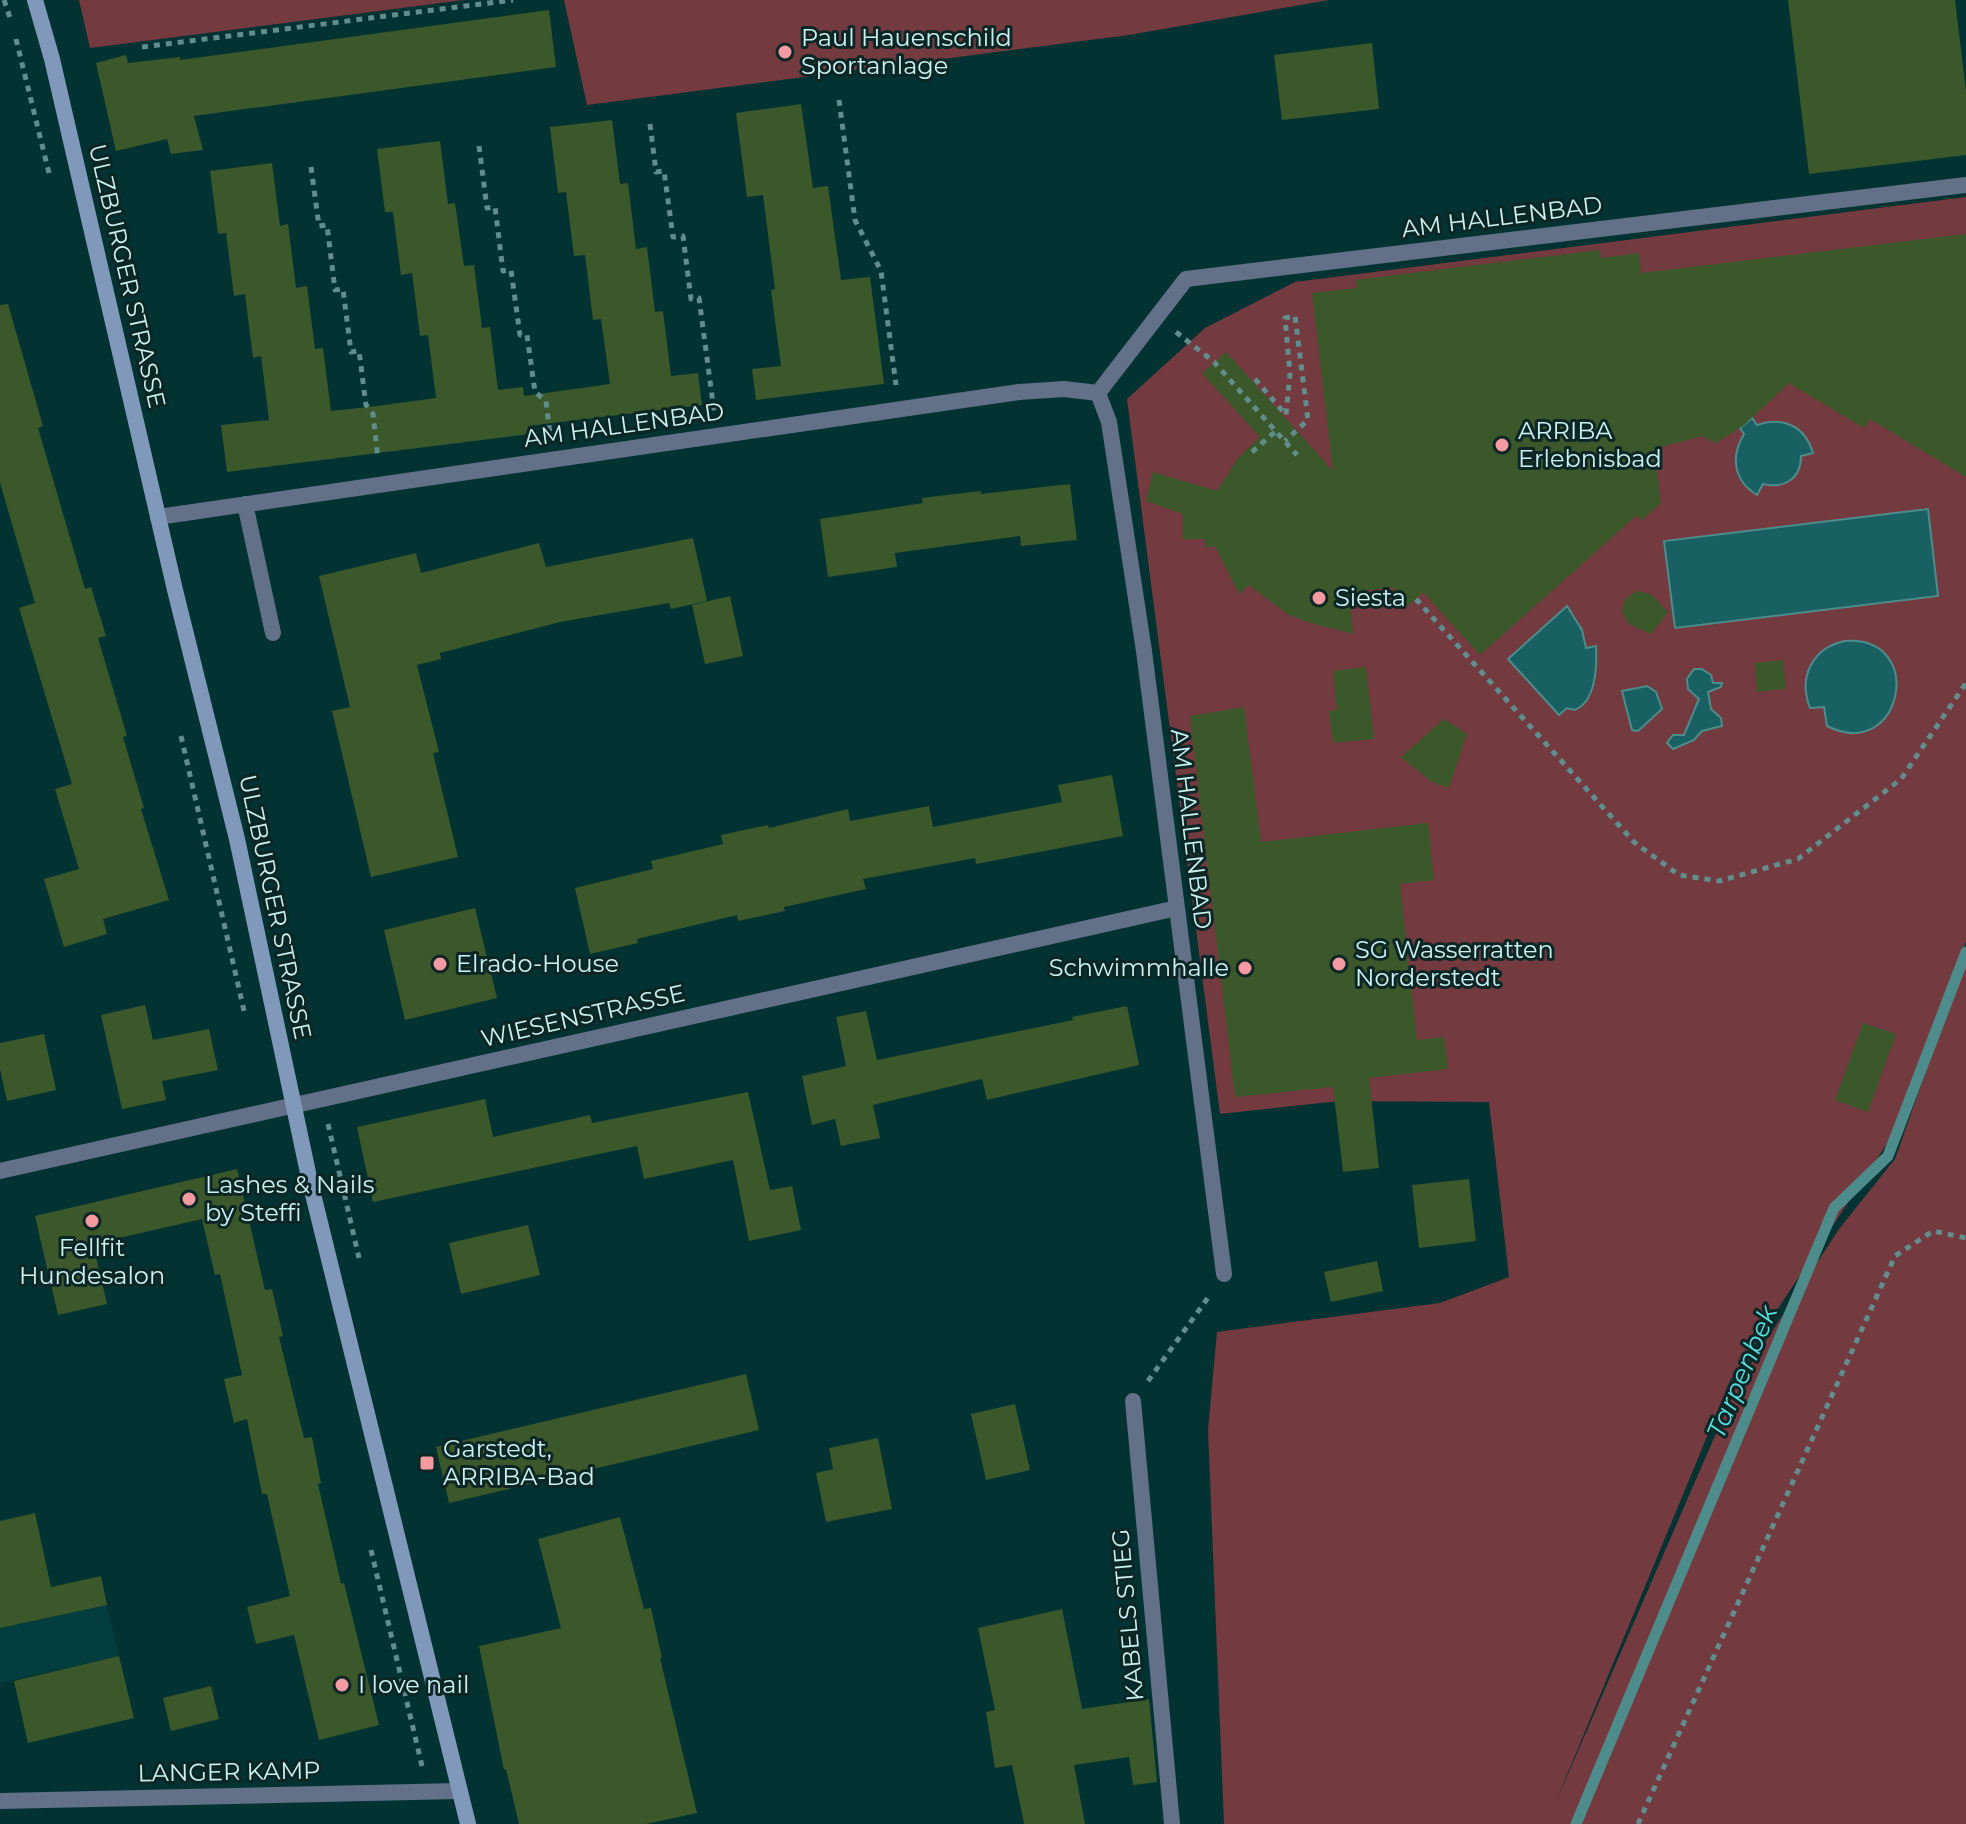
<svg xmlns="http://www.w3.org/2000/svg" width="1966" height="1824" font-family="Montserrat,sans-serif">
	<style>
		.built { fill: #043d3d }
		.green { fill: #733a3f }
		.water { fill: #186061; stroke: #4e8c8c; stroke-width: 2 }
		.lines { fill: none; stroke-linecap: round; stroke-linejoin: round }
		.stream { stroke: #4e8c8c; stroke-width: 11 }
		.building { fill: #3a582a }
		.path { stroke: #628d8d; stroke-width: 5; stroke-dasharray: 6 6; stroke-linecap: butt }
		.lane { stroke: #627187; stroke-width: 16 }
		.street { stroke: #627187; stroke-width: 16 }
		.secondary { stroke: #8099bb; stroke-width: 16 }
		.poi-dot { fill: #f49aa0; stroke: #0c2626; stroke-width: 3 }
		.labels { text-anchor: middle; stroke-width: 6; stroke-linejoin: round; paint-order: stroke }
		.poi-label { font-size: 24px; fill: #cbf1f0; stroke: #0c2626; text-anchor: start }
		.street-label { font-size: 24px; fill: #cbf1f0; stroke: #0c2626 }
		.water-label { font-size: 26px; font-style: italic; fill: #59ddde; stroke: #0c2626 }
	</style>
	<rect width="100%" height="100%" fill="#033233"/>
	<path class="built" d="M 107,1605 L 119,1656 L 0,1683 L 0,1628 Z"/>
	<path class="green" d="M 79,0 L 464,0 L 90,48 Z
		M 564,0 L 1329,0 L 1129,35 L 587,105 Z
		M 1966,197 L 1966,941 L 1906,1115 L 1730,1381 L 1555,1804 L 1737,1385 L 1839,1229 L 1895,1159 L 1966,958 L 1966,1824 L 1224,1824 L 1208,1430 L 1217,1332 L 1440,1303 L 1509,1277 L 1489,1102 L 1339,1101 L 1220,1114 L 1127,399 L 1205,328 L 1295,282 Z"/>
	<path class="water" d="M 1752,418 L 1757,425 C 1783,416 1805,426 1813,453 L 1801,456 C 1801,479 1784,489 1763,484 L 1757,495 C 1734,481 1730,457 1744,434 L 1740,428 Z
		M 1928,509 L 1938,596 L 1675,628 L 1664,541 Z
		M 1567,606 L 1582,630 L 1586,648 L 1596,646 C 1597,666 1596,703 1574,710 L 1567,708 L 1559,715 L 1508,659 Z
		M 1845,641 C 1928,635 1902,764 1827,726 L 1824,707 L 1810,708 C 1798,677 1812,648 1845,641 Z
		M 1694,669 L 1702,669 L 1711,675 L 1713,683 L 1722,683 L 1721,687 L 1708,692 L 1711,709 L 1721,718 L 1722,726 L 1702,731 L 1694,740 L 1673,749 L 1667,743 L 1673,735 L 1684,735 L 1699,699 L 1688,689 L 1687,679 Z
		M 1647,686 L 1656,692 L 1662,709 L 1638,731 L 1632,730 L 1622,691 Z"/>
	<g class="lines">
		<path class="stream" d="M 1576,1824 L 1834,1208 L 1888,1156 L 1966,952"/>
	</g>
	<path class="building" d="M 1788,0 L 1955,0 L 1966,91 L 1966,155 L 1809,174 Z
		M 549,10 L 556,67 L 194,116 L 203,150 L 171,154 L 167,139 L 116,151 L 96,63 L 126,55 L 128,63 L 180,57 L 180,60 Z
		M 1372,43 L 1379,109 L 1282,120 L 1274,55 Z
		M 801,104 L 813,188 L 828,186 L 841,280 L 870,277 L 884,384 L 756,400 L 752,369 L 781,366 L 771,290 L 775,289 L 763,195 L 747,197 L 736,113 Z
		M 612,120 L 620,184 L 628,183 L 636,249 L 647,247 L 655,312 L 663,311 L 671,376 L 698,373 L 702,405 L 528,426 L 529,434 L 227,472 L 221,425 L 269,420 L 261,356 L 253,358 L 245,294 L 234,296 L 226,233 L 218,234 L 210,171 L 272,163 L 280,226 L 288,224 L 296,288 L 307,286 L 315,349 L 323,348 L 331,411 L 377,406 L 436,398 L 428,335 L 420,336 L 412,273 L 401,275 L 393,212 L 385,212 L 377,149 L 440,141 L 448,204 L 455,203 L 464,266 L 474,265 L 482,328 L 490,327 L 498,390 L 523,387 L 524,396 L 610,384 L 601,319 L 593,320 L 585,255 L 574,256 L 566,192 L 558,193 L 550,127 Z
		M 1966,234 L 1966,477 L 1870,419 L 1864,428 L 1789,383 L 1743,426 L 1716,443 L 1702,436 L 1654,449 L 1661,503 L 1642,520 L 1637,515 L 1480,655 L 1423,592 L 1408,606 L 1392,587 L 1349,593 L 1353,634 L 1307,622 L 1286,613 L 1249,585 L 1239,594 L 1215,546 L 1206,548 L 1205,539 L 1183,539 L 1183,514 L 1146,501 L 1153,472 L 1217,491 L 1239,457 L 1260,437 L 1202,373 L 1226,352 L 1333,471 L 1312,293 L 1357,288 L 1356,280 L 1600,250 L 1601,258 L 1639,253 L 1641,273 Z
		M 8,304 L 43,426 L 38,428 L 85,589 L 91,587 L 106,636 L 98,638 L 127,736 L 123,737 L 144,808 L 141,809 L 169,900 L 103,919 L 107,934 L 64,947 L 44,879 L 79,869 L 55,789 L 72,784 L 19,608 L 35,603 L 0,483 L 0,305 Z
		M 1070,484 L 1077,540 L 1021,546 L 1020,536 L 895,553 L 897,567 L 828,577 L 820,519 L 923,503 L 922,498 L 981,491 L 981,494 Z
		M 693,538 L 707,601 L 671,609 L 669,603 L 560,622 L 440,653 L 441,659 L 417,665 L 439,752 L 433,753 L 458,857 L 371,877 L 332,711 L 350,707 L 319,576 L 416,553 L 421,573 L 539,543 L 546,567 Z
		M 1637,591 L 1651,594 L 1668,612 L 1651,634 L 1629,624 L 1622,612 L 1625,599 Z
		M 730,596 L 743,656 L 705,664 L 692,605 Z
		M 1783,660 L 1786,689 L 1757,692 L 1755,663 Z
		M 1366,667 L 1374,739 L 1333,743 L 1329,711 L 1337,710 L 1333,671 Z
		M 1244,707 L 1261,842 L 1428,823 L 1434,880 L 1400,884 L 1417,1040 L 1444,1037 L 1448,1069 L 1369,1078 L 1379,1168 L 1343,1172 L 1333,1087 L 1235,1097 L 1190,716 Z
		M 1444,719 L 1467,734 L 1449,788 L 1432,782 L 1401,757 Z
		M 1112,775 L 1123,836 L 976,864 L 975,858 L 863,879 L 866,889 L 784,907 L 785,911 L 738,921 L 737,915 L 637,939 L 638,943 L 590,954 L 575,888 L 653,869 L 651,861 L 723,844 L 721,835 L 768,825 L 769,828 L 848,809 L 850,821 L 929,806 L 933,827 L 1062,802 L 1058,785 Z
		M 475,908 L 497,998 L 405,1020 L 384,930 Z
		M 145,1005 L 153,1040 L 209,1029 L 218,1070 L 162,1081 L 166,1100 L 122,1109 L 101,1015 Z
		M 1127,1006 L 1139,1065 L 987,1100 L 982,1079 L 873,1105 L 880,1138 L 841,1146 L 835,1119 L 812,1125 L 802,1076 L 846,1066 L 836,1017 L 866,1011 L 877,1060 L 1073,1020 L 1072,1017 Z
		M 1863,1023 L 1896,1034 L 1868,1112 L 1835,1100 Z
		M 44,1034 L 56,1090 L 7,1101 L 0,1069 L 0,1043 Z
		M 748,1092 L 770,1190 L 792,1186 L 801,1230 L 749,1241 L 733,1160 L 644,1179 L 637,1146 L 373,1202 L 357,1127 L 485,1099 L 493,1137 L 590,1115 L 592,1123 Z
		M 237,1169 L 265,1290 L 272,1289 L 283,1336 L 279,1337 L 304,1438 L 312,1437 L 321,1483 L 318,1484 L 341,1584 L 344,1583 L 379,1725 L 319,1740 L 294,1635 L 256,1644 L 247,1607 L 290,1596 L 267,1494 L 262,1494 L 247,1419 L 234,1423 L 224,1379 L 242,1375 L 220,1274 L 215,1275 L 202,1219 L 93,1244 L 107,1304 L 58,1315 L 35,1216 Z
		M 1469,1179 L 1476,1241 L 1419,1248 L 1412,1185 Z
		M 528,1225 L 540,1275 L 461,1294 L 449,1243 Z
		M 1377,1261 L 1383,1291 L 1331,1302 L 1324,1272 Z
		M 746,1374 L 759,1430 L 449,1503 L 436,1447 Z
		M 1015,1404 L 1030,1470 L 986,1480 L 971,1414 Z
		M 878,1438 L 892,1509 L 826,1522 L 816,1473 L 833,1469 L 829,1448 Z
		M 35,1513 L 51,1587 L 101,1576 L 107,1605 L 0,1628 L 0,1521 Z
		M 620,1517 L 644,1609 L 651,1608 L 662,1658 L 660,1658 L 697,1813 L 646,1824 L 519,1824 L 506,1769 L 504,1770 L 479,1646 L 561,1628 L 538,1539 Z
		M 1062,1609 L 1082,1709 L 1149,1699 L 1157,1782 L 1133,1785 L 1129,1757 L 1074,1765 L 1085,1824 L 1024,1824 L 1012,1765 L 995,1768 L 986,1712 L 995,1710 L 978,1628 Z
		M 119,1656 L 134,1718 L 28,1743 L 14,1681 Z
		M 211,1686 L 219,1719 L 171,1731 L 163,1698 Z"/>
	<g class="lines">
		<path class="path" d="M 4,0 L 10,18
			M 16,39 L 49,173
			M 142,47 L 513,0
			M 839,100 L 855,220 L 881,271 L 896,385
			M 650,124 L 656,172 L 664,171 L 673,237 L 683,236 L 691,299 L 699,298 L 714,411
			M 479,146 L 487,208 L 495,207 L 503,271 L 511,270 L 520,335 L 527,335 L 535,392 L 546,401 L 550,435
			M 311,167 L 319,226 L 327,225 L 335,290 L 343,289 L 351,352 L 359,351 L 366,405 L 373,414 L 378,459
			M 1176,332 L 1214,362 L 1297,455
			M 1255,379 L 1286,415 L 1290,374 L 1285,318 L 1295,316 L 1308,420 L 1285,441
			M 1252,452 L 1276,431
			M 1416,599 L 1634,842 L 1679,875 L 1719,881 L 1798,859 L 1901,779 L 1966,683
			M 181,736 L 245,1015
			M 328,1124 L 359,1258
			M 1148,1381 L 1210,1295
			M 371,1550 L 422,1766
			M 1638,1824 L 1895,1256 L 1933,1231 L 1966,1238"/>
		<path class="lane" d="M 245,504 L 273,633"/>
		<path class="street" d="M 1098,393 L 1186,279 L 1966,185
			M 158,517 L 1019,392 L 1064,389 L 1098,393 L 1109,422 L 1144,651 L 1224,1274
			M 0,1171 L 1177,908
			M 1133,1401 L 1172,1824
			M 0,1801 L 459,1791"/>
		<path class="secondary" d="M 35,0 L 52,59 L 175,590 L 237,839 L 310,1182 L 468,1824"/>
	</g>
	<g class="poi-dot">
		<circle cx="785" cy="52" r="8"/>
		<circle cx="1502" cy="445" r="8"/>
		<circle cx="1319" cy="598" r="8"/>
		<circle cx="440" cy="964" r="8"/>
		<circle cx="1339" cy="964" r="8"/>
		<circle cx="1245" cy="968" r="8"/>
		<circle cx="189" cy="1199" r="8"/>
		<circle cx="92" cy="1221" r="8"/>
		<rect x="419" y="1455" width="16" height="16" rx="4"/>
		<circle cx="342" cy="1685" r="8"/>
	</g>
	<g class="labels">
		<g class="poi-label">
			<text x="801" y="46">Paul Hauenschild<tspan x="801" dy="28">Sportanlage</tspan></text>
			<text x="1518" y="439">ARRIBA<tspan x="1518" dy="28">Erlebnisbad</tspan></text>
			<text x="1335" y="606">Siesta</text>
			<text x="1355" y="958">SG Wasserratten<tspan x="1355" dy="28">Norderstedt</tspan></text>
			<text x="456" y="972">Elrado-House</text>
			<text x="1229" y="976" text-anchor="end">Schwimmhalle</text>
			<text x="205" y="1193">Lashes &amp; Nails<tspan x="205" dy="28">by Steffi</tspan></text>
			<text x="92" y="1256" text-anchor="middle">Fellfit<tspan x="92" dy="28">Hundesalon</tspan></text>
			<text x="443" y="1457">Garstedt,<tspan x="443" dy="28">ARRIBA-Bad</tspan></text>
			<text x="358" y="1693">I love nail</text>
		</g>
		<g class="street-label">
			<text transform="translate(1502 217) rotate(-7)" y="8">AM HALLENBAD</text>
			<text transform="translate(127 276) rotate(77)" y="8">ULZBURGER STRASSE</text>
			<text transform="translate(624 425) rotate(-8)" y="8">AM HALLENBAD</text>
			<text transform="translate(1191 829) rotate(83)" y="8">AM HALLENBAD</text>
			<text transform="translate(275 907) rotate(78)" y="8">ULZBURGER STRASSE</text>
			<text transform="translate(583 1016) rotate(-13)" y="8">WIESENSTRASSE</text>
			<text transform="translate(1128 1615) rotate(-95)" y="8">KABELS STIEG</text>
			<text transform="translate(229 1772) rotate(-1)" y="8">LANGER KAMP</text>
		</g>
		<g class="water-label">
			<text transform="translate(1742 1372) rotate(-67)" y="9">Tarpenbek</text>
		</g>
	</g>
</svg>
